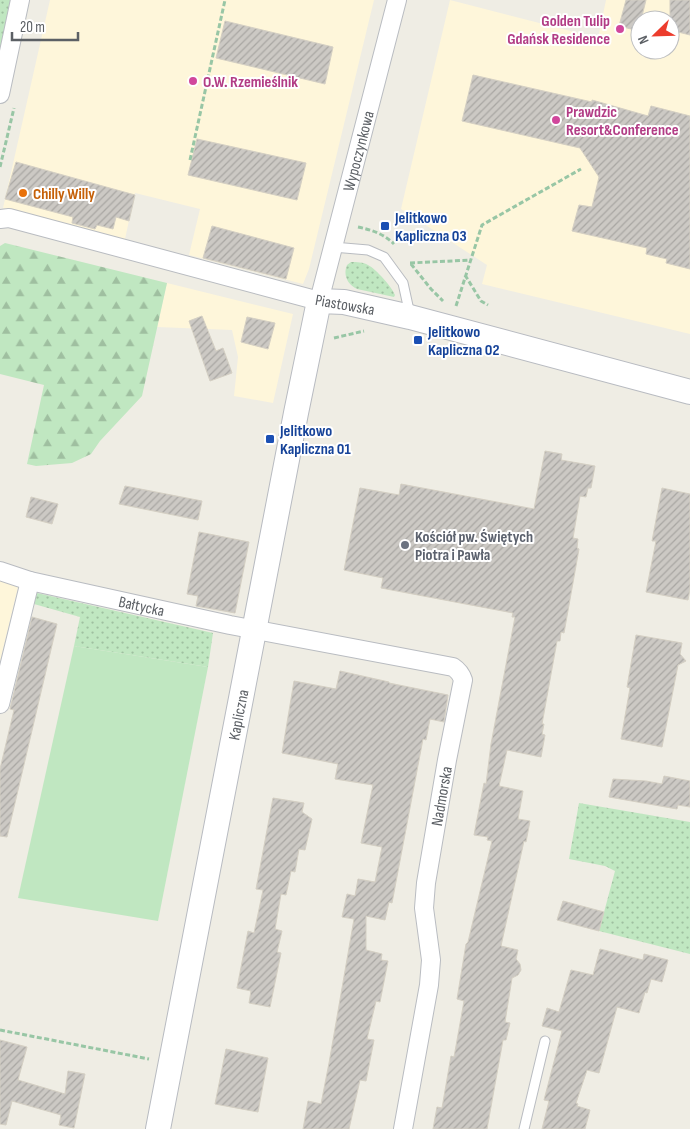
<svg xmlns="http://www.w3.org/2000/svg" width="690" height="1129" font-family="'Sofia Sans Condensed',sans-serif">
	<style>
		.commercial { fill: #fef6da; fill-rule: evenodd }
		.grass { fill: url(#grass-dots) }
		.forest { fill: url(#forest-firs) }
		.garden { fill: #c0e7c1 }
		.building { fill: url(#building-hatch); stroke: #d4cfc3 }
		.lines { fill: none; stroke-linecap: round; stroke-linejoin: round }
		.lane-casing { stroke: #b9bcc1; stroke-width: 11 }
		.street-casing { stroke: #b9bcc1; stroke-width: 20 }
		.secondary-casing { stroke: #b8bbc1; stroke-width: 26 }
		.path { stroke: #98c6a5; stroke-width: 3; stroke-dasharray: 5 2.5; stroke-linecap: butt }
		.lane { stroke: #fff; stroke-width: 9 }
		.street { stroke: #fff; stroke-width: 18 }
		.secondary { stroke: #fff; stroke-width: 24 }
		.hotel-dot { fill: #d1479c; stroke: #fff; stroke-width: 2 }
		.food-dot { fill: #e8710a; stroke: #fff; stroke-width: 2 }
		.transit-dot { fill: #1a4fb4; stroke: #fff; stroke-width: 2 }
		.worship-dot { fill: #6b7280; stroke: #fff; stroke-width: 2 }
		.labels { text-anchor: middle; stroke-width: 4; stroke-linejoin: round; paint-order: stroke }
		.hotel-label { font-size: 16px; font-weight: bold; fill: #b23c85; stroke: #fff; text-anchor: start }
		.street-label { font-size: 16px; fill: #5c6065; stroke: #fff }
		.food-label { font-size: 16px; font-weight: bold; fill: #c56008; stroke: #fff; text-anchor: start }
		.transit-label { font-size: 16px; font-weight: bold; fill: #164399; stroke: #fff; text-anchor: start }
		.worship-label { font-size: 16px; font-weight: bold; fill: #5b616d; stroke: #fff; text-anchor: start }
	</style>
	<defs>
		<pattern id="grass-dots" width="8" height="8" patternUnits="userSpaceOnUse" patternTransform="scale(1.25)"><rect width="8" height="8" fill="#c0e7c1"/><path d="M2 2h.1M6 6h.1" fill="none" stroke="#9fbfa0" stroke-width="1.8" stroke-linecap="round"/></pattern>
		<pattern id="forest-firs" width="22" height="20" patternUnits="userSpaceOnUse" patternTransform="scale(1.25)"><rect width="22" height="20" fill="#c0e7c1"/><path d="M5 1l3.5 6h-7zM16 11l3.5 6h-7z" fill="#9fbfa0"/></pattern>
		<pattern id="building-hatch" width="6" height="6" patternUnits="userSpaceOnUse" patternTransform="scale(1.25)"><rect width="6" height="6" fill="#ccc9c4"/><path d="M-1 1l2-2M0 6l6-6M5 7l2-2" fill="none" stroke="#a9a7a3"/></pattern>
	</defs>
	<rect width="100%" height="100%" fill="#efede4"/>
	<path class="commercial" d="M 50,0 L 374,0 L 309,269 L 303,284 L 189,255 L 200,209 L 135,193 L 125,239 L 3,208 Z
		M 450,0 L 598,38 L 606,0 L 690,0 L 690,334 L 482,284 L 487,265 L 401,209 ZM 640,20 L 670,20 L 670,50 L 640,50 Z
		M 167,283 L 293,314 L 273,403 L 234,396 L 238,357 L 232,330 L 157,327 Z
		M 0,580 L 18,587 L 0,661 Z"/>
	<path class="grass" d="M 0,0 L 12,0 L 0,54 Z
		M 351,262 C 357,262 363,262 368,265 C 376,269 392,287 395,295 L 394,297 L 357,289 C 347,284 343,275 347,265 Z
		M 37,593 L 213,633 L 208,667 L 74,646 L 80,617 L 34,604 Z
		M 579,803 L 690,822 L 690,954 L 599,931 L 615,871 L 605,866 L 569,859 Z"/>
	<path class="forest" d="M 5,243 L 167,283 L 142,396 L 100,441 L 91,454 L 72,463 L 36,466 L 27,464 L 44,385 L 0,374 L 0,246 Z"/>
	<path class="garden" d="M 74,646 L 208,667 L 158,921 L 18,898 Z"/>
	<path class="building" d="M 626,0 L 646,0 L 641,20 L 640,20 L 639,31 L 619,26 Z
		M 670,0 L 690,0 L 690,35 L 670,30 Z
		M 225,21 L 333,47 L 325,84 L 216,58 Z
		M 473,75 L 592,102 L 592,100 L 648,116 L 651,106 L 690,116 L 690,269 L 666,263 L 667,259 L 646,254 L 647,248 L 572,231 L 579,205 L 592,207 L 599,177 L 580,148 L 462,121 Z
		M 197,139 L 306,163 L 297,200 L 188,175 Z
		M 16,162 L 135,195 L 129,221 L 116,217 L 113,229 L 97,225 L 95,229 L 72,223 L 73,217 L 5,199 Z
		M 212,226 L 294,248 L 286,279 L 203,258 Z
		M 202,316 L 216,351 L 223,348 L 232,373 L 210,381 L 189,321 Z
		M 247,317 L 275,323 L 268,349 L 241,342 Z
		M 545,451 L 562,454 L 561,460 L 595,466 L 591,488 L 588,488 L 586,497 L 580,496 L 573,538 L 578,539 L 577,548 L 579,549 L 564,633 L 561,632 L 560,641 L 557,641 L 542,724 L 544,724 L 542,734 L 545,735 L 541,757 L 507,750 L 499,786 L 523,791 L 518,819 L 530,821 L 526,842 L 524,841 L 501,946 L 518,950 L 516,959 L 520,964 L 521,970 L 518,975 L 512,978 L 505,1022 L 510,1023 L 506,1040 L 503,1040 L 487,1129 L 433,1129 L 437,1107 L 442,1108 L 451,1056 L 454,1057 L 464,1001 L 457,999 L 466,944 L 468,942 L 492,841 L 487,840 L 488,837 L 474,835 L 484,783 L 486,784 L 491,744 L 515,617 L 512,617 L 513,613 L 381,588 L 383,578 L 344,570 L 360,488 L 399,495 L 401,484 L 534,509 Z
		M 125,486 L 202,501 L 198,520 L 119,504 Z
		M 662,488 L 690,494 L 690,589 L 688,600 L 646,592 L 656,541 L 652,541 Z
		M 31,497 L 58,504 L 52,524 L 26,517 Z
		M 199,532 L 249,542 L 235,613 L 196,606 L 198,596 L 187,594 Z
		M 32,617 L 57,624 L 7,837 L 0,836 L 0,769 L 14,710 L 10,709 Z
		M 636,635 L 682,643 L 680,654 L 686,661 L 678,665 L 662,747 L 621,739 L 630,688 L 627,687 Z
		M 340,671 L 389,682 L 389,683 L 448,695 L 444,722 L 430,719 L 426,740 L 423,739 L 392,903 L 389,902 L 385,920 L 366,916 L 366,950 L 382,954 L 381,960 L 388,961 L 380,1002 L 376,1001 L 367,1039 L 374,1040 L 366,1081 L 360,1080 L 349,1129 L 303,1129 L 308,1101 L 321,1104 L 329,1063 L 354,919 L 342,917 L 347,894 L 355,896 L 358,879 L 375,882 L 382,847 L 361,843 L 373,785 L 335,779 L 338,764 L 282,753 L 294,681 L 336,689 Z
		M 664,776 L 690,781 L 690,807 L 678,805 L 677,809 L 609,797 L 613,779 L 646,781 L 662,784 Z
		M 273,798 L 304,803 L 302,812 L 312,819 L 305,850 L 299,849 L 295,872 L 291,871 L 286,895 L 281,894 L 275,929 L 282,931 L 277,952 L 281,953 L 270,1007 L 249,1003 L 251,991 L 237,988 L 248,931 L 254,933 L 263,890 L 256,889 Z
		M 563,901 L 604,912 L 599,931 L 557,920 Z
		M 600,949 L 643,960 L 644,954 L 668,960 L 662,982 L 651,979 L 647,993 L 645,992 L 639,1013 L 617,1007 L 599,1073 L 587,1070 L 576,1103 L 578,1104 L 577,1106 L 590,1110 L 585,1129 L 542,1129 L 549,1101 L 544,1100 L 562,1031 L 542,1026 L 547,1008 L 559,1012 L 571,970 L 593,975 Z
		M 0,1040 L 27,1047 L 18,1080 L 65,1094 L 68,1071 L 85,1074 L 74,1128 L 59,1125 L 61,1115 L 12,1101 L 6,1125 L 0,1124 Z
		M 226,1049 L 268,1058 L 258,1112 L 215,1104 Z"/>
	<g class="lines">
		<g class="lane-casing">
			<path id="lane" d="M 333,247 L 368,250 L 384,257 L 403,283 L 410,315
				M 524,1129 L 545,1041"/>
		</g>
		<g class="street-casing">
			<g id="street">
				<path d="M 0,94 L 20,0"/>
				<path id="s1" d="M 0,219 L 9,218 L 319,301 L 397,0"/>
				<path id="s2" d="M 0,571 L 30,581 L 230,625 L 453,667 C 459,671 461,674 463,680 L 447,760 L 426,883 L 424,908 L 431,960 L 429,985 L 403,1129"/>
				<path d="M 0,704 L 30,581"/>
			</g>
		</g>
		<g class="secondary-casing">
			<g id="secondary">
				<path id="s3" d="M 158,1129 L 296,413 L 319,301 L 344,302 L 410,317 L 690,392"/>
			</g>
		</g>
		<path class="path" d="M 190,160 L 225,0
			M 0,167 L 14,108
			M 358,227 C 372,230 384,234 394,244
			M 410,263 L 470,260
			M 411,264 L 431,289 L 443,301
			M 465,275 L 481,301 L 488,305
			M 456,306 L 482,225 L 581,169
			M 334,338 L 364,331
			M 0,1030 L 149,1059"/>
		<use href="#lane" class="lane"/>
		<use href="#street" class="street"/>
		<use href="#secondary" class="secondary"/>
	</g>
	<g class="hotel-dot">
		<circle cx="620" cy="29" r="5"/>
		<circle cx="193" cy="81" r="5"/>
		<circle cx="556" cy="120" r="5"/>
	</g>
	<circle class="food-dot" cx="23" cy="193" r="5"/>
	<g class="transit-dot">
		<rect x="380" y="221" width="10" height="10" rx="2.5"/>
		<rect x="413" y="335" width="10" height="10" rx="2.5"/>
		<rect x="265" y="434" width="10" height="10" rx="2.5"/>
	</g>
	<circle class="worship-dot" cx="405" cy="545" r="5"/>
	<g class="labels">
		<g class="hotel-label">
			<text x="610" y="26" text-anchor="end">Golden Tulip<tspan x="610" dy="18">Gdańsk Residence</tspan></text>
			<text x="203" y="87">O.W. Rzemieślnik</text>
			<text x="566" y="117">Prawdzic<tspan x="566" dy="18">Resort&amp;Conference</tspan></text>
		</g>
		<g class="street-label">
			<text dy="6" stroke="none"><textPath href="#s1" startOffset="485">Wypoczynkowa</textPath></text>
			<text transform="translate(345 304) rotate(10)" y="6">Piastowska</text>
			<text dy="6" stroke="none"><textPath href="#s2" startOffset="146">Bałtycka</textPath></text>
			<text dy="6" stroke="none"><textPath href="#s3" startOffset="422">Kapliczna</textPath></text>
			<text transform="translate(441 796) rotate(-80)" y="6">Nadmorska</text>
		</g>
		<g class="food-label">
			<text x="33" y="199">Chilly Willy</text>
		</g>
		<g class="transit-label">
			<text x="395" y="223">Jelitkowo<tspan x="395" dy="18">Kapliczna 03</tspan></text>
			<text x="428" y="337">Jelitkowo<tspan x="428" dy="18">Kapliczna 02</tspan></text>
			<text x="280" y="436">Jelitkowo<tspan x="280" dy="18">Kapliczna 01</tspan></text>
		</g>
		<g class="worship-label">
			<text x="415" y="542">Kościół pw. Świętych<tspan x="415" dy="18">Piotra i Pawła</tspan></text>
		</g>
	</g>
	<g transform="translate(655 35) rotate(247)"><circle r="24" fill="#ffffff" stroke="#bebfc1"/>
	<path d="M0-4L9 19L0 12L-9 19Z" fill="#ec3c2d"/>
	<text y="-8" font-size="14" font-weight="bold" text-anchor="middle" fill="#5c6065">N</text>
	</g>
	<path d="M12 32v8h66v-8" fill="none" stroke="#5c6065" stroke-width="2.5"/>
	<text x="20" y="32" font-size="15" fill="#5c6065" stroke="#ffffff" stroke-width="4" paint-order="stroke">20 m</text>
</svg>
